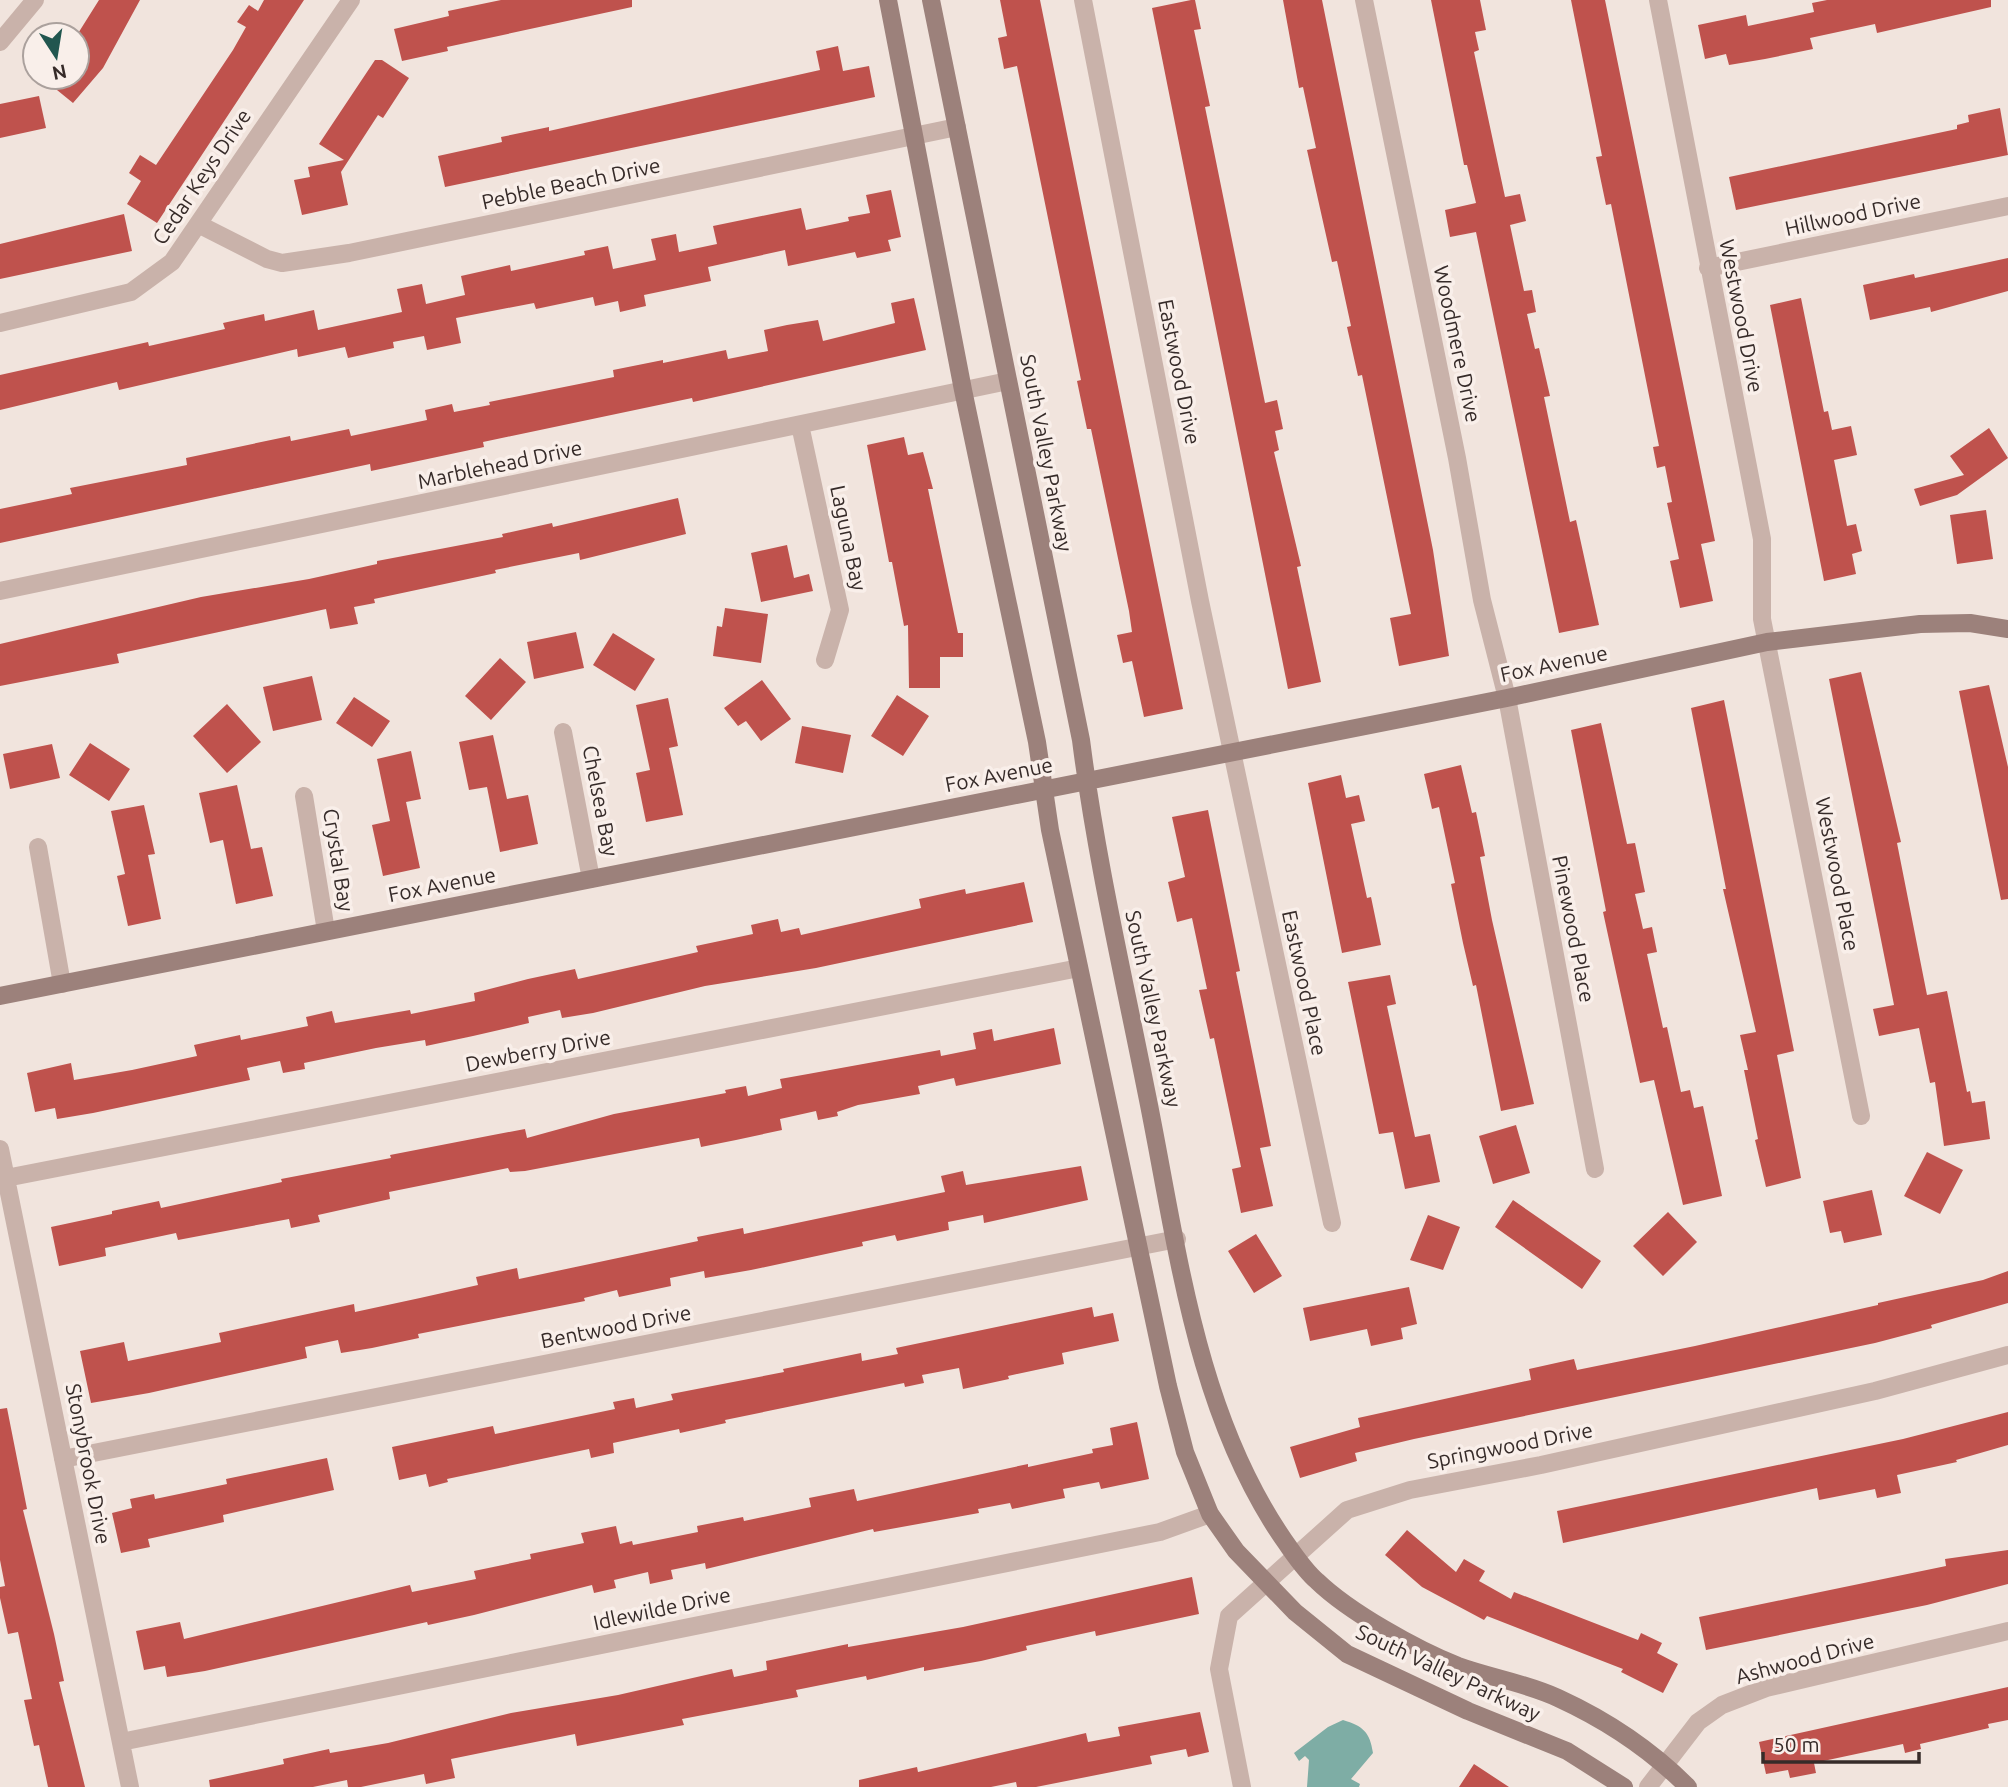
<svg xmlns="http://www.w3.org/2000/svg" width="2008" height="1787" font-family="Ubuntu,sans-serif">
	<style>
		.water { fill: #7eada5 }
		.building { fill: #bf524d }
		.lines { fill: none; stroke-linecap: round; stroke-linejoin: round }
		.street { stroke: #c9b2aa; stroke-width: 18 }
		.secondary { stroke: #9c817b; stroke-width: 18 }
		.labels { text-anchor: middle; stroke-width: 7; stroke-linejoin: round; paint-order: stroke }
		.street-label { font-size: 21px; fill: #362b29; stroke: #f9efea }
	</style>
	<rect width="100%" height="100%" fill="#f1e4dd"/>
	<path class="water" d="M 1343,1720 C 1363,1726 1370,1732 1373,1753 L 1351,1779 L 1360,1784 L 1359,1787 L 1307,1787 L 1309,1760 L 1305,1756 L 1299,1761 L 1294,1753 L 1328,1727 Z"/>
	<path class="building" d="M 99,0 L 140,0 L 103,68 L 73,103 L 41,77 L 77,77 L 77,35 Z
		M 264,0 L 304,0 L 157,223 L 127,204 L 141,181 L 129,173 L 140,155 L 156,165 L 233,50 L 246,27 L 237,22 L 249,5 L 258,11 Z
		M 501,0 L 632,0 L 632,7 L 447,47 L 448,51 L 402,61 L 394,29 L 449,16 L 448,11 Z
		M 1000,0 L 1040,0 L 1183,709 L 1144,717 L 1132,661 L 1123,663 L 1117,635 L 1132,632 L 1129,611 L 1091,429 L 1087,429 L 1077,381 L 1081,380 L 1017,66 L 1004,69 L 998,38 L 1007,36 Z
		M 1191,0 L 1195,0 L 1201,29 L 1194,30 L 1210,106 L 1205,107 L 1265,403 L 1277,400 L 1283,429 L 1275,431 L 1279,450 L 1274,452 L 1301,566 L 1297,567 L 1321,682 L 1288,689 L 1152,8 Z
		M 1283,0 L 1322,0 L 1433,550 L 1449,656 L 1399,666 L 1390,618 L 1411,614 L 1362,375 L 1358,376 L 1347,327 L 1351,326 L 1337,261 L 1332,262 L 1307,150 L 1316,148 L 1303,87 L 1299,88 Z
		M 1431,0 L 1480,0 L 1486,30 L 1475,32 L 1479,50 L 1474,52 L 1505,197 L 1520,194 L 1526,221 L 1510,225 L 1524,291 L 1532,290 L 1536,312 L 1527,314 L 1535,349 L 1539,348 L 1550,396 L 1544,397 L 1570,522 L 1576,520 L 1599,625 L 1559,633 L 1476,232 L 1450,237 L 1445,210 L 1476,203 L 1467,165 L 1464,165 Z
		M 1571,0 L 1605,0 L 1715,541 L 1701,544 L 1713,601 L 1680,608 L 1670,561 L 1679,559 L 1667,503 L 1672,502 L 1665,466 L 1657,468 L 1653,447 L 1659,446 L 1611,204 L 1606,205 L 1596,157 L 1602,156 Z
		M 1827,0 L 1991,0 L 1991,7 L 1877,33 L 1875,24 L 1810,38 L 1813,49 L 1765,59 L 1729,65 L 1726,54 L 1705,59 L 1698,25 L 1746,15 L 1748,26 L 1814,12 L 1812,3 Z
		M 838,46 L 843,71 L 869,66 L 875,97 L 445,187 L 438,156 L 502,142 L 501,137 L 549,127 L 549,131 L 820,70 L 816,51 Z
		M 375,60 L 382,60 L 409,78 L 383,118 L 378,115 L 341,172 L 348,205 L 302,215 L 294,180 L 310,177 L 308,167 L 344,160 L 319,144 Z
		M 39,96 L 46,128 L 0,138 L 0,104 Z
		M 2000,108 L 2008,155 L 1736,210 L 1729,177 L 1957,129 L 1957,125 L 1969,122 L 1968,115 Z
		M 891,190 L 901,237 L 888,240 L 891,251 L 857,258 L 855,252 L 788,266 L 785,250 L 708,267 L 711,281 L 644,295 L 646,306 L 620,312 L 618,301 L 595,306 L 593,297 L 536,309 L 534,303 L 456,318 L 461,343 L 427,350 L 424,336 L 393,342 L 394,348 L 348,358 L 345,347 L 298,357 L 297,349 L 119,390 L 117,382 L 0,410 L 0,375 L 148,342 L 149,346 L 225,329 L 223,323 L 264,314 L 265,321 L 314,310 L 318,330 L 402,312 L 397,289 L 422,284 L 426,304 L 465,295 L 461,276 L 510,265 L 511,271 L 585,255 L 584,251 L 608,246 L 613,269 L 656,260 L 651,239 L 676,234 L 679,252 L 717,244 L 713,226 L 801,208 L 806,230 L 849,221 L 848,217 L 870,213 L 866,195 Z
		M 124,214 L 132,251 L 0,279 L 0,244 Z
		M 2008,258 L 2008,291 L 1931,312 L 1930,307 L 1870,320 L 1863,285 L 1914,274 L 1915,278 Z
		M 914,298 L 926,350 L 693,402 L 692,398 L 483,442 L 484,447 L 371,471 L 370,464 L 0,543 L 0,509 L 72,494 L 70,488 L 187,465 L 186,458 L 290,436 L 291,441 L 349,429 L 351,436 L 427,420 L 425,410 L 452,404 L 454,412 L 490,405 L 489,402 L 614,377 L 613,370 L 663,360 L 663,363 L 726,350 L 728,359 L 768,351 L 764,330 L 787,325 L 818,320 L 823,341 L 895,323 L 891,303 Z
		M 1801,298 L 1824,412 L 1828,411 L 1832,430 L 1851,426 L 1857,455 L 1834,460 L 1847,526 L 1856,524 L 1862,551 L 1852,554 L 1856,574 L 1824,581 L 1770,305 Z
		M 1989,428 L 2008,458 L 1957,495 L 1920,506 L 1914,489 L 1964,475 L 1950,456 Z
		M 904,437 L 908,455 L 923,452 L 933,489 L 928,489 L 958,633 L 963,633 L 963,657 L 940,657 L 940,688 L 909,688 L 908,625 L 904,626 L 892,562 L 889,562 L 867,445 Z
		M 678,498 L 686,534 L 580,560 L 579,553 L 495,570 L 496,573 L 374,599 L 375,603 L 354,607 L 358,624 L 330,629 L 326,609 L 117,654 L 119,663 L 0,686 L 0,644 L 201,597 L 309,579 L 377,564 L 377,561 L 503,537 L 502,534 L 552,523 L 553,527 Z
		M 1986,510 L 1993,559 L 1957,564 L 1950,515 Z
		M 787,545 L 794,578 L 809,574 L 813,591 L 761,602 L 751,553 Z
		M 725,608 L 768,614 L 761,663 L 713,656 L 717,626 L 722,627 Z
		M 576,632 L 584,668 L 534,679 L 527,642 Z
		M 613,633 L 655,659 L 635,691 L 593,665 Z
		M 500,658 L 526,682 L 491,720 L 465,696 Z
		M 1861,672 L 1901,842 L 1897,843 L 1927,995 L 1947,991 L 1967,1092 L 1970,1091 L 1972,1103 L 1985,1101 L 1990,1139 L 1944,1146 L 1935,1082 L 1930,1083 L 1919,1028 L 1879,1036 L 1873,1009 L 1894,1005 L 1829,679 Z
		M 312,676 L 322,720 L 273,731 L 263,687 Z
		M 762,680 L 791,719 L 761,741 L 746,721 L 738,726 L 724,708 Z
		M 1989,685 L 2008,767 L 2008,899 L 2001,900 L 1959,691 Z
		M 897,695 L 929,716 L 903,756 L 871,736 Z
		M 354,697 L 390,721 L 372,747 L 336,723 Z
		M 668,698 L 678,746 L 669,748 L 683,815 L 646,822 L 636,773 L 650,770 L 636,705 Z
		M 1724,700 L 1794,1051 L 1777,1055 L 1801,1178 L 1766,1187 L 1755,1140 L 1758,1139 L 1744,1070 L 1748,1070 L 1740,1035 L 1756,1032 L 1723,889 L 1726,889 L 1691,708 Z
		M 227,704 L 261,742 L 227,773 L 193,736 Z
		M 1601,723 L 1627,844 L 1635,843 L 1645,892 L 1635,894 L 1643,929 L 1652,927 L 1657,952 L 1647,954 L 1663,1028 L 1667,1027 L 1681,1092 L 1690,1090 L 1694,1108 L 1703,1106 L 1722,1196 L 1683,1205 L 1654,1080 L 1640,1083 L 1603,912 L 1606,911 L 1571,730 Z
		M 802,726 L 851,735 L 843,773 L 795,763 Z
		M 493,735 L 507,799 L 528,795 L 538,844 L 500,852 L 487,787 L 469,790 L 459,742 Z
		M 90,743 L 130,769 L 109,801 L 69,775 Z
		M 52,744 L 60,778 L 10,789 L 3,754 Z
		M 411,751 L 421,799 L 406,802 L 420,868 L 383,876 L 372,825 L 390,821 L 377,759 Z
		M 1461,765 L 1472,813 L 1476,812 L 1485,856 L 1480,857 L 1492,920 L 1534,1104 L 1501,1111 L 1476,985 L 1473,986 L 1463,943 L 1451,884 L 1455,883 L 1439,807 L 1432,809 L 1424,774 Z
		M 1341,775 L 1346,798 L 1359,795 L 1365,821 L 1351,824 L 1367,898 L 1371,897 L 1381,945 L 1342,953 L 1308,783 Z
		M 237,785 L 251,849 L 262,847 L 273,896 L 236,904 L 223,840 L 210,843 L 199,793 Z
		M 144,805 L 155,854 L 148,855 L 161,919 L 128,926 L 117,876 L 125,874 L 111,811 Z
		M 1208,810 L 1240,971 L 1236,972 L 1271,1146 L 1260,1148 L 1273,1206 L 1241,1213 L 1232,1169 L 1241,1167 L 1214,1038 L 1210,1039 L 1199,990 L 1207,989 L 1192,918 L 1177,922 L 1168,882 L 1185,877 L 1172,817 Z
		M 1024,882 L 1033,922 L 816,968 L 705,986 L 593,1013 L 562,1018 L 560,1010 L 528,1017 L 529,1023 L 473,1036 L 426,1046 L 425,1040 L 376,1048 L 304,1063 L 305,1069 L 283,1073 L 280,1061 L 247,1068 L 250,1080 L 93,1113 L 57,1119 L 55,1108 L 35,1112 L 27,1073 L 71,1063 L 74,1080 L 132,1070 L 197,1056 L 194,1045 L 240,1035 L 241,1040 L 308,1026 L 306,1017 L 332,1011 L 335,1023 L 410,1010 L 411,1014 L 475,1001 L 474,993 L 528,979 L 575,969 L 578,979 L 698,952 L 696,946 L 753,934 L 751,925 L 778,919 L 781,932 L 799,928 L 801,935 L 921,908 L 919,899 L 965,889 L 966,894 Z
		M 1390,975 L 1396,1004 L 1387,1006 L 1415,1137 L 1430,1134 L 1440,1182 L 1405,1189 L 1393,1132 L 1379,1134 L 1348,982 Z
		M 1054,1028 L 1061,1064 L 956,1086 L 954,1078 L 918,1086 L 920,1094 L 858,1105 L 837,1112 L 838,1116 L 818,1120 L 816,1111 L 780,1119 L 782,1130 L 736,1140 L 701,1147 L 699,1138 L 525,1171 L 510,1172 L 508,1168 L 389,1192 L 390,1199 L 318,1215 L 320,1222 L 291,1228 L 289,1219 L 178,1240 L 176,1233 L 105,1248 L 106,1256 L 59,1266 L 51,1227 L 112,1214 L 112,1211 L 159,1201 L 161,1208 L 282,1182 L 281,1179 L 391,1158 L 390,1155 L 493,1135 L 525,1129 L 527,1138 L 614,1114 L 726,1093 L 725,1090 L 746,1086 L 748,1096 L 782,1088 L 780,1079 L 808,1074 L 940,1050 L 941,1056 L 976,1049 L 973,1033 L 992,1029 L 994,1041 Z
		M 1516,1125 L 1530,1173 L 1493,1184 L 1479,1136 Z
		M 1927,1152 L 1963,1170 L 1940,1214 L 1904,1196 Z
		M 1081,1166 L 1088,1200 L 984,1223 L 983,1215 L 948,1222 L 949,1230 L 897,1241 L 895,1235 L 862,1242 L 863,1246 L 751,1270 L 705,1278 L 704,1271 L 670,1278 L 671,1286 L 619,1297 L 617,1290 L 584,1298 L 585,1301 L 418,1334 L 419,1338 L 372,1348 L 341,1353 L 338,1340 L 305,1347 L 307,1358 L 149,1393 L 91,1403 L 80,1351 L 124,1342 L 128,1361 L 221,1342 L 219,1333 L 354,1304 L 355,1312 L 420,1298 L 478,1285 L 476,1277 L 517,1268 L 519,1279 L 698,1241 L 697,1237 L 743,1228 L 744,1234 L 945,1192 L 941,1176 L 963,1171 L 966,1185 Z
		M 1872,1190 L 1882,1235 L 1844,1243 L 1841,1231 L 1830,1233 L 1823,1201 Z
		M 1513,1200 L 1601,1261 L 1582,1289 L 1495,1227 Z
		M 1668,1212 L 1697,1242 L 1663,1276 L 1633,1246 Z
		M 1428,1215 L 1460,1227 L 1443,1270 L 1410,1260 Z
		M 1256,1234 L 1282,1276 L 1254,1293 L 1228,1251 Z
		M 2008,1271 L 2008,1303 L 1931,1325 L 1932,1328 L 1875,1343 L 1414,1439 L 1355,1453 L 1357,1461 L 1300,1478 L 1290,1447 L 1360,1427 L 1358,1418 L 1531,1380 L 1529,1369 L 1574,1359 L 1577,1370 L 1695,1346 L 1878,1305 L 1878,1303 L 1983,1280 Z
		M 1409,1287 L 1417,1324 L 1401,1328 L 1403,1339 L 1371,1346 L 1367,1329 L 1310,1341 L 1303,1308 Z
		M 1092,1307 L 1094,1317 L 1113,1313 L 1119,1341 L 1062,1353 L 1064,1364 L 1008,1376 L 1009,1379 L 963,1389 L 959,1368 L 922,1375 L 924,1383 L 905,1387 L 904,1383 L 725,1420 L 726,1423 L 680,1433 L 679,1429 L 613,1443 L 614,1453 L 591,1458 L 589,1449 L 447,1479 L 448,1482 L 429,1487 L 426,1474 L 399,1480 L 392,1447 L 493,1426 L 495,1434 L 615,1409 L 613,1402 L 634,1398 L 636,1408 L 673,1400 L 671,1394 L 784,1372 L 783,1369 L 861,1353 L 862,1361 L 898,1354 L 896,1348 Z
		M 7,1408 L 27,1509 L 23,1510 L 54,1634 L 64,1681 L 59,1682 L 85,1787 L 48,1787 L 39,1745 L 34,1746 L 24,1700 L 32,1699 L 18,1632 L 8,1634 L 0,1598 L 0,1587 L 5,1586 L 0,1560 L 0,1409 Z
		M 2008,1412 L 2008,1445 L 1956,1460 L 1957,1462 L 1897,1475 L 1901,1493 L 1877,1498 L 1875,1489 L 1819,1500 L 1817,1488 L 1563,1543 L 1557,1511 L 1903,1439 Z
		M 1137,1422 L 1149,1479 L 1101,1489 L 1099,1482 L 1063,1489 L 1065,1498 L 1045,1502 L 1012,1509 L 1010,1503 L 978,1509 L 979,1513 L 874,1532 L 873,1529 L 706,1569 L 705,1563 L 671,1570 L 673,1579 L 650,1584 L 648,1572 L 614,1580 L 616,1588 L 594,1593 L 592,1585 L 474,1615 L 428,1625 L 427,1622 L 205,1671 L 167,1677 L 165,1666 L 144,1670 L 136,1631 L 180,1622 L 184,1639 L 410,1585 L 412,1592 L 476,1579 L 474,1571 L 531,1559 L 530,1554 L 584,1543 L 581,1533 L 616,1526 L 620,1544 L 632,1541 L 633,1545 L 698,1532 L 697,1526 L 743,1517 L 744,1521 L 811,1507 L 809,1498 L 854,1489 L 857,1501 L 1028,1464 L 1028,1467 L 1093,1453 L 1092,1449 L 1113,1445 L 1110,1428 Z
		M 327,1458 L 334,1490 L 223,1515 L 224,1522 L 148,1539 L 150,1547 L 121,1553 L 112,1513 L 132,1508 L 130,1499 L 154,1494 L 155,1499 L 227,1484 L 226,1479 Z
		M 1407,1530 L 1456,1572 L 1464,1559 L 1485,1571 L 1479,1581 L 1511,1599 L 1514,1592 L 1638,1640 L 1641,1633 L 1662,1643 L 1657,1653 L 1678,1664 L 1663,1693 L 1621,1672 L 1623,1669 L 1487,1616 L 1484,1620 L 1422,1587 L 1385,1555 Z
		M 2008,1550 L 2008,1584 L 1927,1605 L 1706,1650 L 1699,1617 L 1946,1566 L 1945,1559 Z
		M 1192,1577 L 1199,1614 L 1096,1636 L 1095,1631 L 1026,1646 L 1027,1650 L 981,1661 L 924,1671 L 924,1667 L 867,1680 L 866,1676 L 796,1690 L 798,1697 L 682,1719 L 684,1725 L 577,1746 L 575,1734 L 451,1759 L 455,1778 L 426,1784 L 424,1774 L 361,1787 L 348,1787 L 347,1780 L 313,1787 L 210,1787 L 209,1780 L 284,1764 L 283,1759 L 329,1749 L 330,1753 L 388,1743 L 511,1713 L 618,1695 L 732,1669 L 734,1677 L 767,1670 L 766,1661 L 848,1644 L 848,1647 L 963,1627 Z
		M 2008,1687 L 2008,1720 L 1988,1724 L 1989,1728 L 1920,1744 L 1921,1749 L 1905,1753 L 1903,1744 L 1814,1763 L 1816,1773 L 1790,1778 L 1788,1770 L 1766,1774 L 1759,1742 Z
		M 1200,1712 L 1209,1752 L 1188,1757 L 1186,1749 L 1150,1756 L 1152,1764 L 1036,1787 L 1017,1787 L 1016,1782 L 991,1787 L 859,1787 L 859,1780 L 917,1767 L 918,1772 L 1086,1733 L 1088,1742 L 1120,1736 L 1118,1727 Z
		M 1474,1764 L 1509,1787 L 1459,1787 Z"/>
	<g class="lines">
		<path class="street" d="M 1083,0 L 1200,601 L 1332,1223
			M 1364,0 L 1457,458 L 1482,600 L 1507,698 L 1595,1169
			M 1658,0 L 1762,539 L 1762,619 L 1861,1116
			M 0,42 L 35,0
			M 200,225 L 267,259 L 282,263 L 349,253 L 957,127
			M 1708,268 L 2008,206
			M 0,323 L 131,292 L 172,262 L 351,0
			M 800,425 L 840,610 L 825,660
			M 0,591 L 1008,381
			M 563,732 L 591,879
			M 304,796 L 326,931
			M 38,847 L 62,984
			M 0,1149 L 130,1787
			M 6,1178 L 1079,968
			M 63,1459 L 1177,1239
			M 121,1742 L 1160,1532 L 1210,1514
			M 1242,1787 L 1219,1669 L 1229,1616 L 1347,1510 L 1410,1490 L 1541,1465 L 1875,1391 L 2008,1355
			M 1648,1787 L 1698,1722 L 1722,1705 L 1766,1688 L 2008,1631"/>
		<path class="secondary" d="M 888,0 L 963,390 L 1037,742 L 1050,830 L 1168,1386 L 1185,1452 L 1210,1514 L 1236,1551 L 1295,1612 L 1347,1654 L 1468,1711 L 1567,1751 L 1624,1787
			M 931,0 L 1081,740 C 1096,858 1123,974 1146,1090 C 1177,1241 1194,1410 1284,1540 C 1294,1554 1304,1570 1317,1581 C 1349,1612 1417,1650 1458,1666 C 1491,1678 1526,1683 1558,1698 C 1606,1720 1651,1750 1688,1787
			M 0,996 L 1507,698 L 1767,642 L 1920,624 L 1970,623 L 2008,629"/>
	</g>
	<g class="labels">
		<g class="street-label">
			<text transform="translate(202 177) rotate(-56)" y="7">Cedar Keys Drive</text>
			<text transform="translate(571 184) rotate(-12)" y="7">Pebble Beach Drive</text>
			<text transform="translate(1853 215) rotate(-12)" y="7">Hillwood Drive</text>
			<text transform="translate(1741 316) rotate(79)" y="7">Westwood Drive</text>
			<text transform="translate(1457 344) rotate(78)" y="7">Woodmere Drive</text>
			<text transform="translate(1179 372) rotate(79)" y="7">Eastwood Drive</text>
			<text transform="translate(1046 453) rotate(79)" y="7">South Valley Parkway</text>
			<text transform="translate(500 465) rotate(-12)" y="7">Marblehead Drive</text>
			<text transform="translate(848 538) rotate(78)" y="7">Laguna Bay</text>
			<text transform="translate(1554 664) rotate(-12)" y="7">Fox Avenue</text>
			<text transform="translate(999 775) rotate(-11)" y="7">Fox Avenue</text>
			<text transform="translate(600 801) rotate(79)" y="7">Chelsea Bay</text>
			<text transform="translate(338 860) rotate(81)" y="7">Crystal Bay</text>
			<text transform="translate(1837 874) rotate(79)" y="7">Westwood Place</text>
			<text transform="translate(442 885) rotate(-11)" y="7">Fox Avenue</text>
			<text transform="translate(1573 929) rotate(79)" y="7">Pinewood Place</text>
			<text transform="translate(1304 983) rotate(78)" y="7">Eastwood Place</text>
			<text transform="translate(1153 1009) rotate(78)" y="7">South Valley Parkway</text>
			<text transform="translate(538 1051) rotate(-11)" y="7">Dewberry Drive</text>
			<text transform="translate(616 1327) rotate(-11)" y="7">Bentwood Drive</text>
			<text transform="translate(1510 1446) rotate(-11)" y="7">Springwood Drive</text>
			<text transform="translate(88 1464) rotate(79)" y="7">Stonybrook Drive</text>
			<text transform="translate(662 1609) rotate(-12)" y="7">Idlewilde Drive</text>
			<text transform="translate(1805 1659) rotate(-15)" y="7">Ashwood Drive</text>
			<text transform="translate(1448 1673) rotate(25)" y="7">South Valley Parkway</text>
		</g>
	</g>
	<g transform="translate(56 56) rotate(168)"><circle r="33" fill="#f9efea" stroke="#aba19d" stroke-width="2"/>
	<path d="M0-5L12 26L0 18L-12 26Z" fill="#21564f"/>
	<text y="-10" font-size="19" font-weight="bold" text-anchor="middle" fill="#362b29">N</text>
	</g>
	<path d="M1763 1752v10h156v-10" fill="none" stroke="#362b29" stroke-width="3.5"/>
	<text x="1773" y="1752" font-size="21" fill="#362b29" stroke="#f9efea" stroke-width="5" paint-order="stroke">50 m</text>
</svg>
